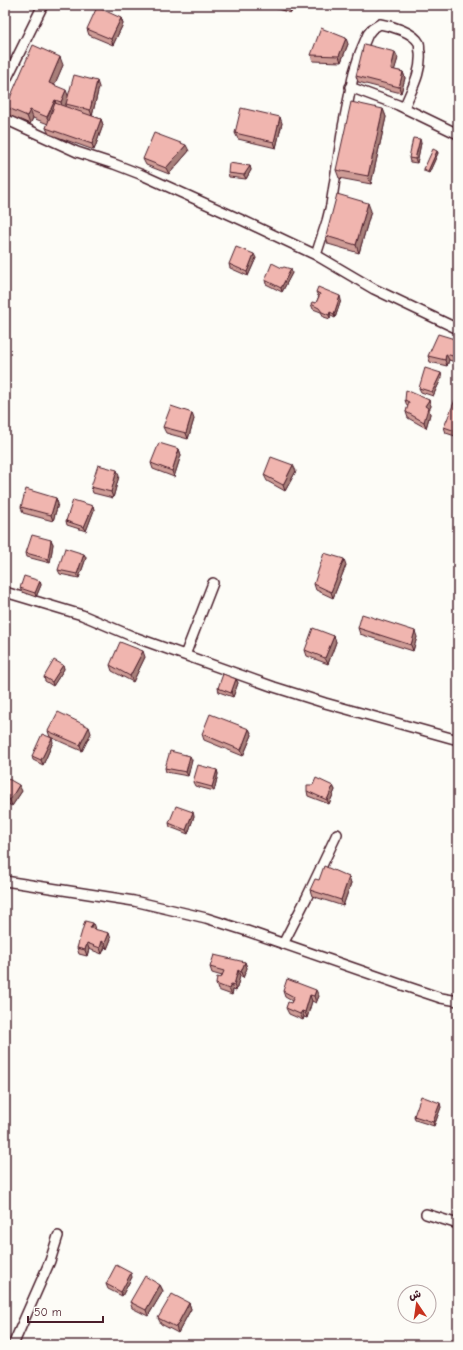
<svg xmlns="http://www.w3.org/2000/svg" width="463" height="1350" font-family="'Comic Neue','Playpen Sans Arabic',sans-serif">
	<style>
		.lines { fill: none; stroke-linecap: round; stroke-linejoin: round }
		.minor-casing { stroke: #4a1f2b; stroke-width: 12 }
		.minor { stroke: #fdfcf7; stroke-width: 9 }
		.wall { fill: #ce9c96; stroke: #4a1f2b }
		.shaded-wall { fill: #a87f7a; stroke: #4a1f2b }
		.building { fill: #f0b5af; stroke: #4a1f2b }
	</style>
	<rect width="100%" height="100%" fill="#fdfcf7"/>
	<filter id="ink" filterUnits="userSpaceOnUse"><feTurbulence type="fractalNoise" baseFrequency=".025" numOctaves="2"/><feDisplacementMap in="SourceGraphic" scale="8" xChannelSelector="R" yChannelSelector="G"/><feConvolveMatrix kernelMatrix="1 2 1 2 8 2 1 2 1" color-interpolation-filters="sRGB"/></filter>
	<g filter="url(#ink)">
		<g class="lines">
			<g class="minor-casing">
				<path id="minor" d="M 5,82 L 43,5
					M 350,87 L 398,105 L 458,134
					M 5,119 L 77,152 L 114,164 L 140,174 L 244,221 L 316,255 L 374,289 L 458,329
					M 316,255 L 327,221 L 331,205 L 343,127 L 354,72 L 360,53 L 368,34 L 372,29 L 380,24 C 392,26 413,32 419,43 C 420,45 419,50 420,52 C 422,73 411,90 404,108
					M 5,592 L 82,615 L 134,637 L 274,687 L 325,703 L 458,740
					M 185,655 L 213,583
					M 5,881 L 134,901 L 206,918 L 247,931 L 408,987 L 441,998 L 458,1001
					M 283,944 L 307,897 L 337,834
					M 426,1214 L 458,1224
					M 13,1345 L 50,1261 L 58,1236"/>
			</g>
			<use href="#minor" class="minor"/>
		</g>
		<path class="wall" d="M 267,5 L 293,5 L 291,13 L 267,6 Z
			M 121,18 L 123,24 L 113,45 L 89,35 L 87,29 Z
			M 348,44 L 341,62 L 313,61 L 311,55 Z
			M 398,58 L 394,70 L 403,72 L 405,78 L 401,93 L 358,82 L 356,76 Z
			M 63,65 L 54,85 L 68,96 L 99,87 L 92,116 L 101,119 L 103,125 L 94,150 L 49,134 L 46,128 L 48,124 L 33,118 L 30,124 L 9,115 L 6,107 Z
			M 383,109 L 386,117 L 371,184 L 339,178 L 336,170 Z
			M 282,123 L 276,148 L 238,139 L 235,133 Z
			M 421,143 L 417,163 L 410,162 L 409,158 Z
			M 189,151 L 169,174 L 146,165 L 143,159 Z
			M 437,151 L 438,153 L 429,173 L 424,171 L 424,169 Z
			M 250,166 L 251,170 L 246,179 L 229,177 L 228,173 Z
			M 371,211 L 359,253 L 328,244 L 326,236 Z
			M 256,258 L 248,276 L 230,268 L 229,264 Z
			M 292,273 L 282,292 L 266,284 L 265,280 Z
			M 316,292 L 341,300 L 335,318 L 331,316 L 330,319 L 324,317 L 321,312 L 313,309 L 311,304 L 316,303 L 319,296 L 318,296 Z
			M 458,340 L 458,363 L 449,360 L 447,366 L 430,362 L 428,356 Z
			M 442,377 L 433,396 L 421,392 L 419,388 Z
			M 405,400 L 429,400 L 431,406 L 429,410 L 430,414 L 426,428 L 408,418 L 406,412 L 408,406 L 407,406 Z
			M 458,401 L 458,437 L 446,433 L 444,427 Z
			M 194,419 L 188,439 L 166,433 L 163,427 Z
			M 179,449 L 181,455 L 174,477 L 153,469 L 151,463 Z
			M 296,471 L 285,491 L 267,481 L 264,475 Z
			M 119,476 L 113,498 L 93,493 L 91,487 Z
			M 56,498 L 58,504 L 53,521 L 23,513 L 21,507 Z
			M 93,506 L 94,510 L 86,531 L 67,525 L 66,521 Z
			M 51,540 L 53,544 L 50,563 L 27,557 L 26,553 Z
			M 84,554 L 86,558 L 79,578 L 60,574 L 58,570 Z
			M 346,565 L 333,598 L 316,590 L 314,584 Z
			M 40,581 L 41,585 L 36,597 L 22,592 L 20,588 Z
			M 358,628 L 417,637 L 413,651 L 360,634 Z
			M 334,636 L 336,642 L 328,664 L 307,656 L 305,650 Z
			M 145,657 L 133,682 L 112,671 L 110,665 Z
			M 63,665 L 64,669 L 53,686 L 45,681 L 44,677 Z
			M 236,679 L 238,683 L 233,697 L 219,692 L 218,688 Z
			M 249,729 L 252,735 L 243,756 L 204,740 L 202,734 Z
			M 48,731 L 91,733 L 82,751 L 50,737 Z
			M 53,742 L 43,765 L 33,760 L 32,756 Z
			M 192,760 L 188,776 L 166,772 L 165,768 Z
			M 217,770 L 218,774 L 214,791 L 195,786 L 193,782 Z
			M 5,777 L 22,791 L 12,806 L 6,803 L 5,804 Z
			M 313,785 L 333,786 L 335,790 L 329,804 L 308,796 L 307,791 Z
			M 194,816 L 188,834 L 170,827 L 169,823 Z
			M 349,877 L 351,883 L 343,906 L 312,896 L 310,890 L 319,880 Z
			M 95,929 L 111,939 L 107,949 L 105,947 L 102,954 L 89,949 L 87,956 L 79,954 L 77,948 Z
			M 245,962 L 247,968 L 243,978 L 240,976 L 236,991 L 233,990 L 232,995 L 218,990 L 216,984 L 222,976 L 212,973 L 210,967 Z
			M 283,991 L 319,996 L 316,1003 L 312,1001 L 307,1018 L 304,1017 L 303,1020 L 289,1014 L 286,1008 L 291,1003 L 292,1001 L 285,997 Z
			M 441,1107 L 434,1126 L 415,1120 L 414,1116 Z
			M 132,1277 L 122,1296 L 108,1289 L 106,1284 Z
			M 160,1285 L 163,1291 L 148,1316 L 132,1308 L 130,1302 Z
			M 189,1303 L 191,1309 L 178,1333 L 161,1324 L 158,1318 Z"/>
		<path class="shaded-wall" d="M 289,5 L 293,5 L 291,13 L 288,7 Z
			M 121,18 L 123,24 L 113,45 L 111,39 Z
			M 346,38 L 348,44 L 341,62 L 339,56 Z
			M 395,52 L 398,58 L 393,75 L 391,69 Z
			M 60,57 L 63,65 L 52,91 L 49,83 Z
			M 403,72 L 405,78 L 401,93 L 399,87 Z
			M 97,81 L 99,87 L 92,116 L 90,110 Z
			M 66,90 L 69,98 L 63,110 L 61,102 Z
			M 55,100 L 57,108 L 50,125 L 47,117 Z
			M 383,109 L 386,117 L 371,184 L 368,176 Z
			M 30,110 L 33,118 L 30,124 L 27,116 Z
			M 280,117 L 282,123 L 276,148 L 274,142 Z
			M 101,119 L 103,125 L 94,150 L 92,144 Z
			M 420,139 L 421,143 L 417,163 L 415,159 Z
			M 186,145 L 189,151 L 169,174 L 166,168 Z
			M 437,151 L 438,153 L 429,173 L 428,171 Z
			M 250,166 L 251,170 L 246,179 L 244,175 Z
			M 368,203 L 371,211 L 359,253 L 356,245 Z
			M 254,254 L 256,258 L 248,276 L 247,272 Z
			M 291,269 L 292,273 L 282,292 L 281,288 Z
			M 340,296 L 341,300 L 335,318 L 334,314 Z
			M 330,312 L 331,316 L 330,319 L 329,315 Z
			M 458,353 L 458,363 L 456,357 Z
			M 446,354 L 449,360 L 447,366 L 445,360 Z
			M 441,373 L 442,377 L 433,396 L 432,392 Z
			M 429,400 L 431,406 L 429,410 L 430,414 L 426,428 L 424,422 L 425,406 Z
			M 192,413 L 194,419 L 188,439 L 186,433 Z
			M 179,449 L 181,455 L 174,477 L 172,471 Z
			M 293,465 L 296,471 L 285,491 L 283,485 Z
			M 117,470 L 119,476 L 113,498 L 111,492 Z
			M 56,498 L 58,504 L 53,521 L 51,515 Z
			M 93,506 L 94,510 L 86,531 L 84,527 Z
			M 51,540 L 53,544 L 50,563 L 48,559 Z
			M 84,554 L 86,558 L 79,578 L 77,574 Z
			M 344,559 L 346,565 L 333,598 L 331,592 Z
			M 40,581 L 41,585 L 36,597 L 35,593 Z
			M 415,631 L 417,637 L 413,651 L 411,645 Z
			M 334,636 L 336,642 L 328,664 L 325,658 Z
			M 143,651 L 145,657 L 133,682 L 130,676 Z
			M 63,665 L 64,669 L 53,686 L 52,682 Z
			M 236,679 L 238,683 L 233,697 L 231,693 Z
			M 89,727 L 91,733 L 82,751 L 80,745 Z
			M 249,729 L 252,735 L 243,756 L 241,750 Z
			M 52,738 L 53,742 L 43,765 L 41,760 Z
			M 190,756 L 192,760 L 188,776 L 186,772 Z
			M 217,770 L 218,774 L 214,791 L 212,787 Z
			M 19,785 L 22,791 L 12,806 L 10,800 Z
			M 333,786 L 335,790 L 329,804 L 327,800 Z
			M 193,812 L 194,816 L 188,834 L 186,830 Z
			M 349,877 L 351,883 L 343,906 L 341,900 Z
			M 93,923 L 95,929 L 90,928 Z
			M 109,933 L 111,939 L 107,949 L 105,943 Z
			M 102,941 L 105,947 L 102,954 L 100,948 Z
			M 87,943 L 89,949 L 87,956 L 85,950 Z
			M 245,962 L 247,968 L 243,978 L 241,972 Z
			M 238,970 L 240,976 L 236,991 L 234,985 Z
			M 231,984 L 233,990 L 232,995 L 229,989 Z
			M 316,990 L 319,996 L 316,1003 L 314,996 Z
			M 310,995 L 312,1001 L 307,1018 L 305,1012 Z
			M 302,1011 L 304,1017 L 303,1020 L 300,1014 Z
			M 440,1103 L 441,1107 L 434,1126 L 433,1122 Z
			M 131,1273 L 132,1277 L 122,1296 L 121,1292 Z
			M 160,1285 L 163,1291 L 148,1316 L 146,1310 Z
			M 189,1303 L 191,1309 L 178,1333 L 176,1327 Z"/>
		<path class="building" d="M 282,5 L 289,5 L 288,7 Z
			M 97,7 L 121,18 L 111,39 L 87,29 Z
			M 321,28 L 346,38 L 339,56 L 311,55 Z
			M 364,44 L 395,52 L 391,69 L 403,72 L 399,87 L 356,76 Z
			M 33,45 L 60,57 L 49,83 L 66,90 L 61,102 L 55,100 L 47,117 L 30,110 L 27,116 L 6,107 Z
			M 74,75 L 97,81 L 90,110 L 66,104 Z
			M 351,102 L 383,109 L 368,176 L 336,170 Z
			M 55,103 L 101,119 L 92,144 L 46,128 Z
			M 241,108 L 280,117 L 274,142 L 235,133 Z
			M 154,133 L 186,145 L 166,168 L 143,159 Z
			M 413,138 L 420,139 L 415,159 L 409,158 Z
			M 433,149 L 437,151 L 428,171 L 424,169 Z
			M 229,163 L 250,166 L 244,175 L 228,173 Z
			M 337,194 L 368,203 L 356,245 L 326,236 Z
			M 236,247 L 254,254 L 247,272 L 229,264 Z
			M 272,263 L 282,268 L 284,267 L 291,269 L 281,288 L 265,280 Z
			M 318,287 L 340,296 L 334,314 L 330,312 L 329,315 L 322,312 L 319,308 L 311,304 L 312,302 L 316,303 L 320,294 L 316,292 Z
			M 438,334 L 458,340 L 458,353 L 456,357 L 446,354 L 445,360 L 428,356 Z
			M 425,368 L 441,373 L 432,392 L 419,388 Z
			M 406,390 L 429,400 L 425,406 L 428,408 L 424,422 L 406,412 L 409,402 L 405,400 Z
			M 455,400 L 458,401 L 458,432 L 444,427 Z
			M 171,406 L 192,413 L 186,433 L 163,427 Z
			M 159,443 L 179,449 L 172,471 L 151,463 Z
			M 271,457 L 293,465 L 283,485 L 264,475 Z
			M 98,465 L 117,470 L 111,492 L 91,487 Z
			M 26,489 L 56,498 L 51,515 L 21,507 Z
			M 73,500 L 93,506 L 84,527 L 66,521 Z
			M 32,535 L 51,540 L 48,559 L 26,553 Z
			M 65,548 L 84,554 L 77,574 L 58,570 Z
			M 324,553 L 344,559 L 331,592 L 314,584 Z
			M 24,576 L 40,581 L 35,593 L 20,588 Z
			M 362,614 L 415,631 L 411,645 L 358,628 Z
			M 313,628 L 334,636 L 325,658 L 305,650 Z
			M 120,642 L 143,651 L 130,676 L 110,665 Z
			M 54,660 L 63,665 L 52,682 L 44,677 Z
			M 223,674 L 236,679 L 231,693 L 218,688 Z
			M 58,712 L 89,727 L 80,745 L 48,731 Z
			M 210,714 L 249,729 L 241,750 L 202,734 Z
			M 42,734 L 52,738 L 41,760 L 32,756 Z
			M 170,751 L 190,756 L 186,772 L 165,768 Z
			M 198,765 L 217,770 L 212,787 L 193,782 Z
			M 5,777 L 19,785 L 10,800 L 5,798 Z
			M 316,778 L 333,786 L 327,800 L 307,791 L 307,785 L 313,785 Z
			M 176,806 L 193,812 L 186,830 L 169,823 Z
			M 324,866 L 349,877 L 341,900 L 310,890 L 315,879 L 319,880 Z
			M 85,921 L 93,923 L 90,928 L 109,933 L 105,943 L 102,941 L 100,948 L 87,943 L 85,950 L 77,948 Z
			M 214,955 L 245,962 L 241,972 L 238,970 L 234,985 L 231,984 L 229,989 L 216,984 L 217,977 L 221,978 L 224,971 L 210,967 Z
			M 287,979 L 316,990 L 314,996 L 310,995 L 305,1012 L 302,1011 L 300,1014 L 286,1008 L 288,1002 L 291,1003 L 294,997 L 283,991 Z
			M 421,1096 L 440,1103 L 433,1122 L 414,1116 Z
			M 116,1265 L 131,1273 L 121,1292 L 106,1284 Z
			M 145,1276 L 160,1285 L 146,1310 L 130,1302 Z
			M 172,1294 L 189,1303 L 176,1327 L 158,1318 Z
			M 157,1342 L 164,1345 L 155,1345 Z"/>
	</g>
	<rect width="463" height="1350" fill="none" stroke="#fdfcf7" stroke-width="20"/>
	<rect x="10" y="10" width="443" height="1330" fill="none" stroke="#4a1f2b" stroke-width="1.5" filter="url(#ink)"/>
	<g transform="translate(417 1304) rotate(347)"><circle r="19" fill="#fdfcf7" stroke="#b5a4a5"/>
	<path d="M0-3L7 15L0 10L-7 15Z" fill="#c8321e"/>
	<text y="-6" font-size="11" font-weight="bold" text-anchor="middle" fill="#4a1f2b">ش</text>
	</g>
	<path d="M28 1316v6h75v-6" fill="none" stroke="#4a1f2b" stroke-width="2"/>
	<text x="34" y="1316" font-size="12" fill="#4a1f2b" stroke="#fdfcf7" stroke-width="3" paint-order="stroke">50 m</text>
</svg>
